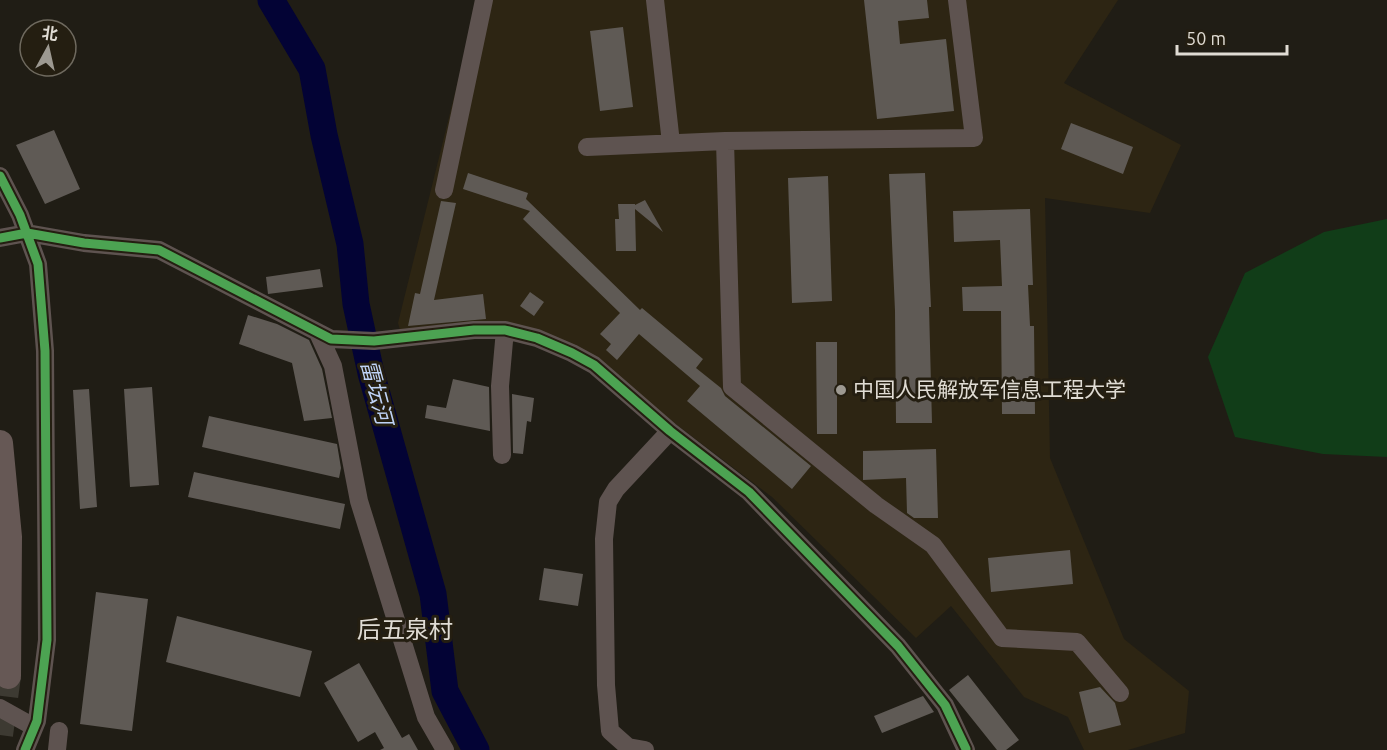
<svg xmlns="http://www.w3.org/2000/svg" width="1387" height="750" font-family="Ubuntu,'Noto Sans SC',sans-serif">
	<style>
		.built { fill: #2d2513 }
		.green { fill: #113d18 }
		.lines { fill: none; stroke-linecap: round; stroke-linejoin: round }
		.river { stroke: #030335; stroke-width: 27 }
		.building { fill: #5f5a55 }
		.highway-tunnel { stroke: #3d3a32; stroke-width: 26; stroke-dasharray: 26 13; stroke-linecap: butt }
		.minor { stroke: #5e5350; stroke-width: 18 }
		.highway { stroke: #665855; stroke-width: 26 }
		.cycleway-casing { stroke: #241e11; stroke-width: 13 }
		.cycleway { stroke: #4ca352; stroke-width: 9 }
		.poi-dot { fill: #9d9991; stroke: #241e11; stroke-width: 2 }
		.labels { text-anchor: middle; stroke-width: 6; stroke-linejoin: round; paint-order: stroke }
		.poi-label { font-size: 21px; fill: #e0dcd4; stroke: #241e11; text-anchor: start }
		.water-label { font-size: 22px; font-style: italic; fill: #bfd3f7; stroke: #241e11 }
		.quarter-label { font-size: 24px; fill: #e0dcd4; stroke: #241e11 }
	</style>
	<rect width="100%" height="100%" fill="#201d15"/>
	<path class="built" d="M 478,0 L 1118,0 L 1064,83 L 1181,145 L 1150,213 L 1045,198 L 1050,458 L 1124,639 L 1189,691 L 1185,733 L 1128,750 L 1084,750 L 1068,717 L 1024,697 L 951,606 L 916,638 L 772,497 L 570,344 L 400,330 L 398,323 Z"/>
	<path class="green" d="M 1387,219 L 1387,457 L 1323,454 L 1235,437 L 1208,357 L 1245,273 L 1324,232 Z"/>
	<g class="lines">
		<path class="river" d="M 271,0 L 312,69 L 324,135 L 350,244 L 356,304 L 371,373 L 433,594 L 445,691 L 476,750"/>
	</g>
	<path class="building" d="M 864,0 L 927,0 L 929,18 L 898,21 L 900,44 L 946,39 L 954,111 L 877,119 Z
		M 623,27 L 633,107 L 600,111 L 590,31 Z
		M 1071,123 L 1133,147 L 1123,174 L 1061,149 Z
		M 54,130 L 80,189 L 45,204 L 16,145 Z
		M 468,173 L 528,193 L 526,199 L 640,310 L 642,308 L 703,359 L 696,368 L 721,388 L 725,396 L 811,466 L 792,489 L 687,401 L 700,386 L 639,334 L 617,360 L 606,350 L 611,344 L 600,334 L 620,313 L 523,219 L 530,211 L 463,189 Z
		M 925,173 L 931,307 L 929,307 L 932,423 L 896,423 L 895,311 L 889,174 Z
		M 828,176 L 832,301 L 792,303 L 788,178 Z
		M 645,200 L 663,232 L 635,209 L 636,251 L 616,251 L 615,219 L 619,219 L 618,204 L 635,204 L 635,205 Z
		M 441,201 L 456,203 L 434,300 L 483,294 L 486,319 L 408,326 L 415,293 L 420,294 Z
		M 1030,209 L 1033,285 L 1028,285 L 1030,326 L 1034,326 L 1035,414 L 1002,414 L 1001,311 L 963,311 L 962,287 L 1002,286 L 1000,240 L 954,242 L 953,211 Z
		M 320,269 L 323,287 L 268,294 L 266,277 Z
		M 530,292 L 544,302 L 534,316 L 520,306 Z
		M 248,315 L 277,324 L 309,340 L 322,369 L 332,418 L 304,421 L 292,363 L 239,344 Z
		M 816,342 L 837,342 L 837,434 L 817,434 Z
		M 453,379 L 489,387 L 490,431 L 425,418 L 427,405 L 446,408 Z
		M 152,387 L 159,485 L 130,487 L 124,389 Z
		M 89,389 L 97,507 L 80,509 L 73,390 Z
		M 512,394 L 534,398 L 531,422 L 527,421 L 523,454 L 513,453 Z
		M 209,416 L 337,444 L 341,468 L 339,478 L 202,447 Z
		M 936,449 L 938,518 L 914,518 L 907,513 L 906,478 L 863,480 L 863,451 Z
		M 194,472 L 345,504 L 340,529 L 188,497 Z
		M 1070,550 L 1073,584 L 991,592 L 988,558 Z
		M 544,568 L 583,574 L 578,606 L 539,600 Z
		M 96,592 L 148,599 L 132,731 L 80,724 Z
		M 177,616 L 312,651 L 300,697 L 166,662 Z
		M 359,663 L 402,738 L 409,734 L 418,750 L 380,750 L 384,748 L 375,732 L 358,742 L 324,683 Z
		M 968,675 L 1019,740 L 1006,750 L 997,750 L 949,690 Z
		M 1100,687 L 1115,703 L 1121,725 L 1089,733 L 1079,692 Z
		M 923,696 L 934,712 L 882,733 L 874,716 Z"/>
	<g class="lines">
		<path class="highway-tunnel" d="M 0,735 L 8,676"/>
		<path class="minor" d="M 655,0 L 671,143
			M 725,141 L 732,387 L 876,505 L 933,545 L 1002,638 L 1077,642 L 1120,693
			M 587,147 L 725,141 L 974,138 L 957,0
			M 0,176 L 20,215 L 38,264 L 45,351 L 47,640 L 37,721 L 25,750
			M 444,190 L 484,0
			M 0,238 L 27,233 L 84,243 L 159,250 L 331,339 L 374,341 L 474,330 L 505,330 L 537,338 L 572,353 L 594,365 L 670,431 L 749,492 L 898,646 L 945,705 L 966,750
			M 318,333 L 333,366 L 359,501 L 426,717 L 445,750
			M 502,455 L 500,386 L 505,330
			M 0,708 L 34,727
			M 57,750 L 59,731
			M 645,750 L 628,747 L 610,731 L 606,685 L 605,614 L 604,539 L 608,502 L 616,489 L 670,431"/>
		<path class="highway" d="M 0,443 L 9,537 L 8,676"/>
		<g class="cycleway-casing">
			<path id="cycleway" d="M 0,176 L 20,215 L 38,264 L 45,351 L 47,640 L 37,721 L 25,750
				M 0,238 L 27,233 L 84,243 L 159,250 L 331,339 L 374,341 L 474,330 L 505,330 L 537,338 L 572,353 L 594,365 L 670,431 L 749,492 L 898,646 L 945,705 L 966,749"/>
		</g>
		<use href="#cycleway" class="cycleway"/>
	</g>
	<circle class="poi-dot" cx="841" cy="390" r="6"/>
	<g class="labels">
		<g class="poi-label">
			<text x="853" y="397">中国人民解放军信息工程大学</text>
		</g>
		<g class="water-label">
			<text transform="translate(377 392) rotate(75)" y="8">雷坛河</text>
		</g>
		<g class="quarter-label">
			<text x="405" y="638">后五泉村</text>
		</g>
	</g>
	<g transform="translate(48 48) rotate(8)"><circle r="28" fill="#241e11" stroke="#6f6a5f" stroke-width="1.5"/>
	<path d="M0-4.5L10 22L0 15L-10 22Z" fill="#9d9991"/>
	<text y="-9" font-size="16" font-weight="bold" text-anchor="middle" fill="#e0dcd4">北</text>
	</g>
	<path d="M1177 45v9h110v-9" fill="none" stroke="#e0dcd4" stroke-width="3"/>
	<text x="1186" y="45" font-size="18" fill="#e0dcd4" stroke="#241e11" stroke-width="4.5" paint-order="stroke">50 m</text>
</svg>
